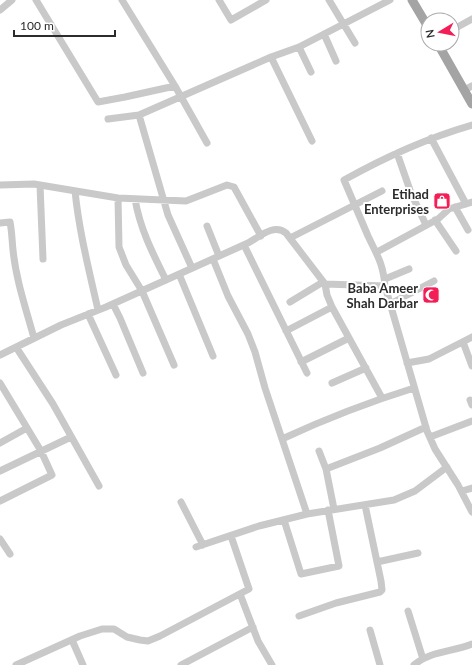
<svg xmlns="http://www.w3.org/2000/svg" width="472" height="665" font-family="Lato,sans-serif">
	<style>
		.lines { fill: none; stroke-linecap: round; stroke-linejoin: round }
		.minor { stroke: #c9c9c9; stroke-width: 7 }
		.major { stroke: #a4a4a4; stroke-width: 9 }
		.labels { text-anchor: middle; stroke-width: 4; stroke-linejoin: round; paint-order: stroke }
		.poi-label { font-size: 13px; font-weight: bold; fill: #2c2c2c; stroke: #fff; text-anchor: end }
	</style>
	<rect width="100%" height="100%" fill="#fff"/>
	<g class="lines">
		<path class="minor" d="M 36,0 L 98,102 L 125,97 L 175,86
			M 122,0 L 175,86 L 207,143
			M 219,0 L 231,20 L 266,0
			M 329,0 L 355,43
			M 0,10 L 12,0
			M 452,30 L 472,19
			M 324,34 L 336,61
			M 299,47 L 311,72
			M 271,57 L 312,141
			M 464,90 L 472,86
			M 139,115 L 168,215 L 192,268
			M 108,119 L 139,115 L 271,57 L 299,47 L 390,0
			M 431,138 L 466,204
			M 397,153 L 411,193 L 426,225
			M 0,185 L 34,184 L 118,198 L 186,201 L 227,185 L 234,187 L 261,236
			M 40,185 L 43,259
			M 75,191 C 79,231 89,270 98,310
			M 118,198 L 119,247 L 126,265 L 142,291 L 174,365
			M 135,199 C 140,229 153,254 166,280
			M 455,207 L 468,230
			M 435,220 L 456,251
			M 0,223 L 10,222 C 12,232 12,241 13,250 C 16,280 26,309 34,338
			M 207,226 L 219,256
			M 290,238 L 382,191
			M 244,245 L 307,373
			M 377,252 L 438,219 L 449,209 L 472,202
			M 213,259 L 228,296 L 248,334 L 255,352 L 265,388 L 282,439
			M 179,274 L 213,356
			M 385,279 L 409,269
			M 325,284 L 327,295 L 332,307 L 382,398
			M 385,286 C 383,263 377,255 368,236 C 360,217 352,199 344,180 C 385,157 427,138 472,125
			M 290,302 L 323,282
			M 113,304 L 120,318 L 143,373
			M 390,304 L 434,281
			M 88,314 L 116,375
			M 286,331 L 332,307
			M 463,342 L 472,366
			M 16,347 L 53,404 L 99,486
			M 0,355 L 61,325 L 106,307 L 248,243 C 259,237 274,223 286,233 L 325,284 L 385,286 L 427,431 L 435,449 L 458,485 L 472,512
			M 301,362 L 349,338
			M 407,363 L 429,359 L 472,337
			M 0,383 L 41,451 L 52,475 L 0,501
			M 332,383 L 366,368
			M 470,400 L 472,405
			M 430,437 L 472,421
			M 0,443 L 27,428
			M 319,451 L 326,469
			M 0,471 L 71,437
			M 462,491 L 472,488
			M 181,502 L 203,545
			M 334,509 L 326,469 L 380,448 L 426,427
			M 307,514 L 282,439 C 325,419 369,402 414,388
			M 284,520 L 301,574 L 339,566 L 328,510
			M 0,539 L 10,554
			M 196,547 L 259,526 L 307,514 L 394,500 L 415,491 L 447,467
			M 377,562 L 418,553
			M 240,594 L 258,641 L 272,665
			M 408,611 L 423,659
			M 299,616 L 336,603 L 380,592 L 382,590 L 381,581 L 365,505
			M 370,630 L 380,665
			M 72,640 L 83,665
			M 16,665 L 80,636 L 102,629 L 114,629 L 127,637 L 140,640 L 148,641 L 160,636 L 249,589 L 231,536
			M 181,665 L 253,627
			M 414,665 C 430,651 453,652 472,644"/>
		<path class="major" d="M 412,0 L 428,27
			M 438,44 L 472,104"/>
	</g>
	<defs>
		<g id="shop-square" transform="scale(0.9)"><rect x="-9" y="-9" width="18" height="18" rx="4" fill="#f21e55" stroke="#fff"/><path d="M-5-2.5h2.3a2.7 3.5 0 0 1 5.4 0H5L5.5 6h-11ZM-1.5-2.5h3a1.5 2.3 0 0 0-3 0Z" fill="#fff"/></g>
		<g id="mosque-square" transform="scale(0.9)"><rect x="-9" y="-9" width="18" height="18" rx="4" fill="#f21e55" stroke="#fff"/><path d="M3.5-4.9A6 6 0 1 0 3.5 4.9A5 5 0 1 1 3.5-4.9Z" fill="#fff"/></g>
	</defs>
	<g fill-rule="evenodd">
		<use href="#shop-square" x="442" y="201"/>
		<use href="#mosque-square" x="431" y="295"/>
	</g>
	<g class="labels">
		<g class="poi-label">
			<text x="429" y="199">Etihad<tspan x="429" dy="15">Enterprises</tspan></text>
			<text x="418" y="293">Baba Ameer<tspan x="418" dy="15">Shah Darbar</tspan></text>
		</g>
	</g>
	<g transform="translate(440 32) rotate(260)"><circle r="19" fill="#ffffff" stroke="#ababab"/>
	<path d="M0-3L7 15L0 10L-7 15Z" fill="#f21e55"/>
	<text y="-6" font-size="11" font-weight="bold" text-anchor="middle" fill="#2c2c2c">N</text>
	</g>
	<path d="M14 30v6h101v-6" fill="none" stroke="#2c2c2c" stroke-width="2"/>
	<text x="20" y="30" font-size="12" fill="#2c2c2c" stroke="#ffffff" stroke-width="3" paint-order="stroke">100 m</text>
</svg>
